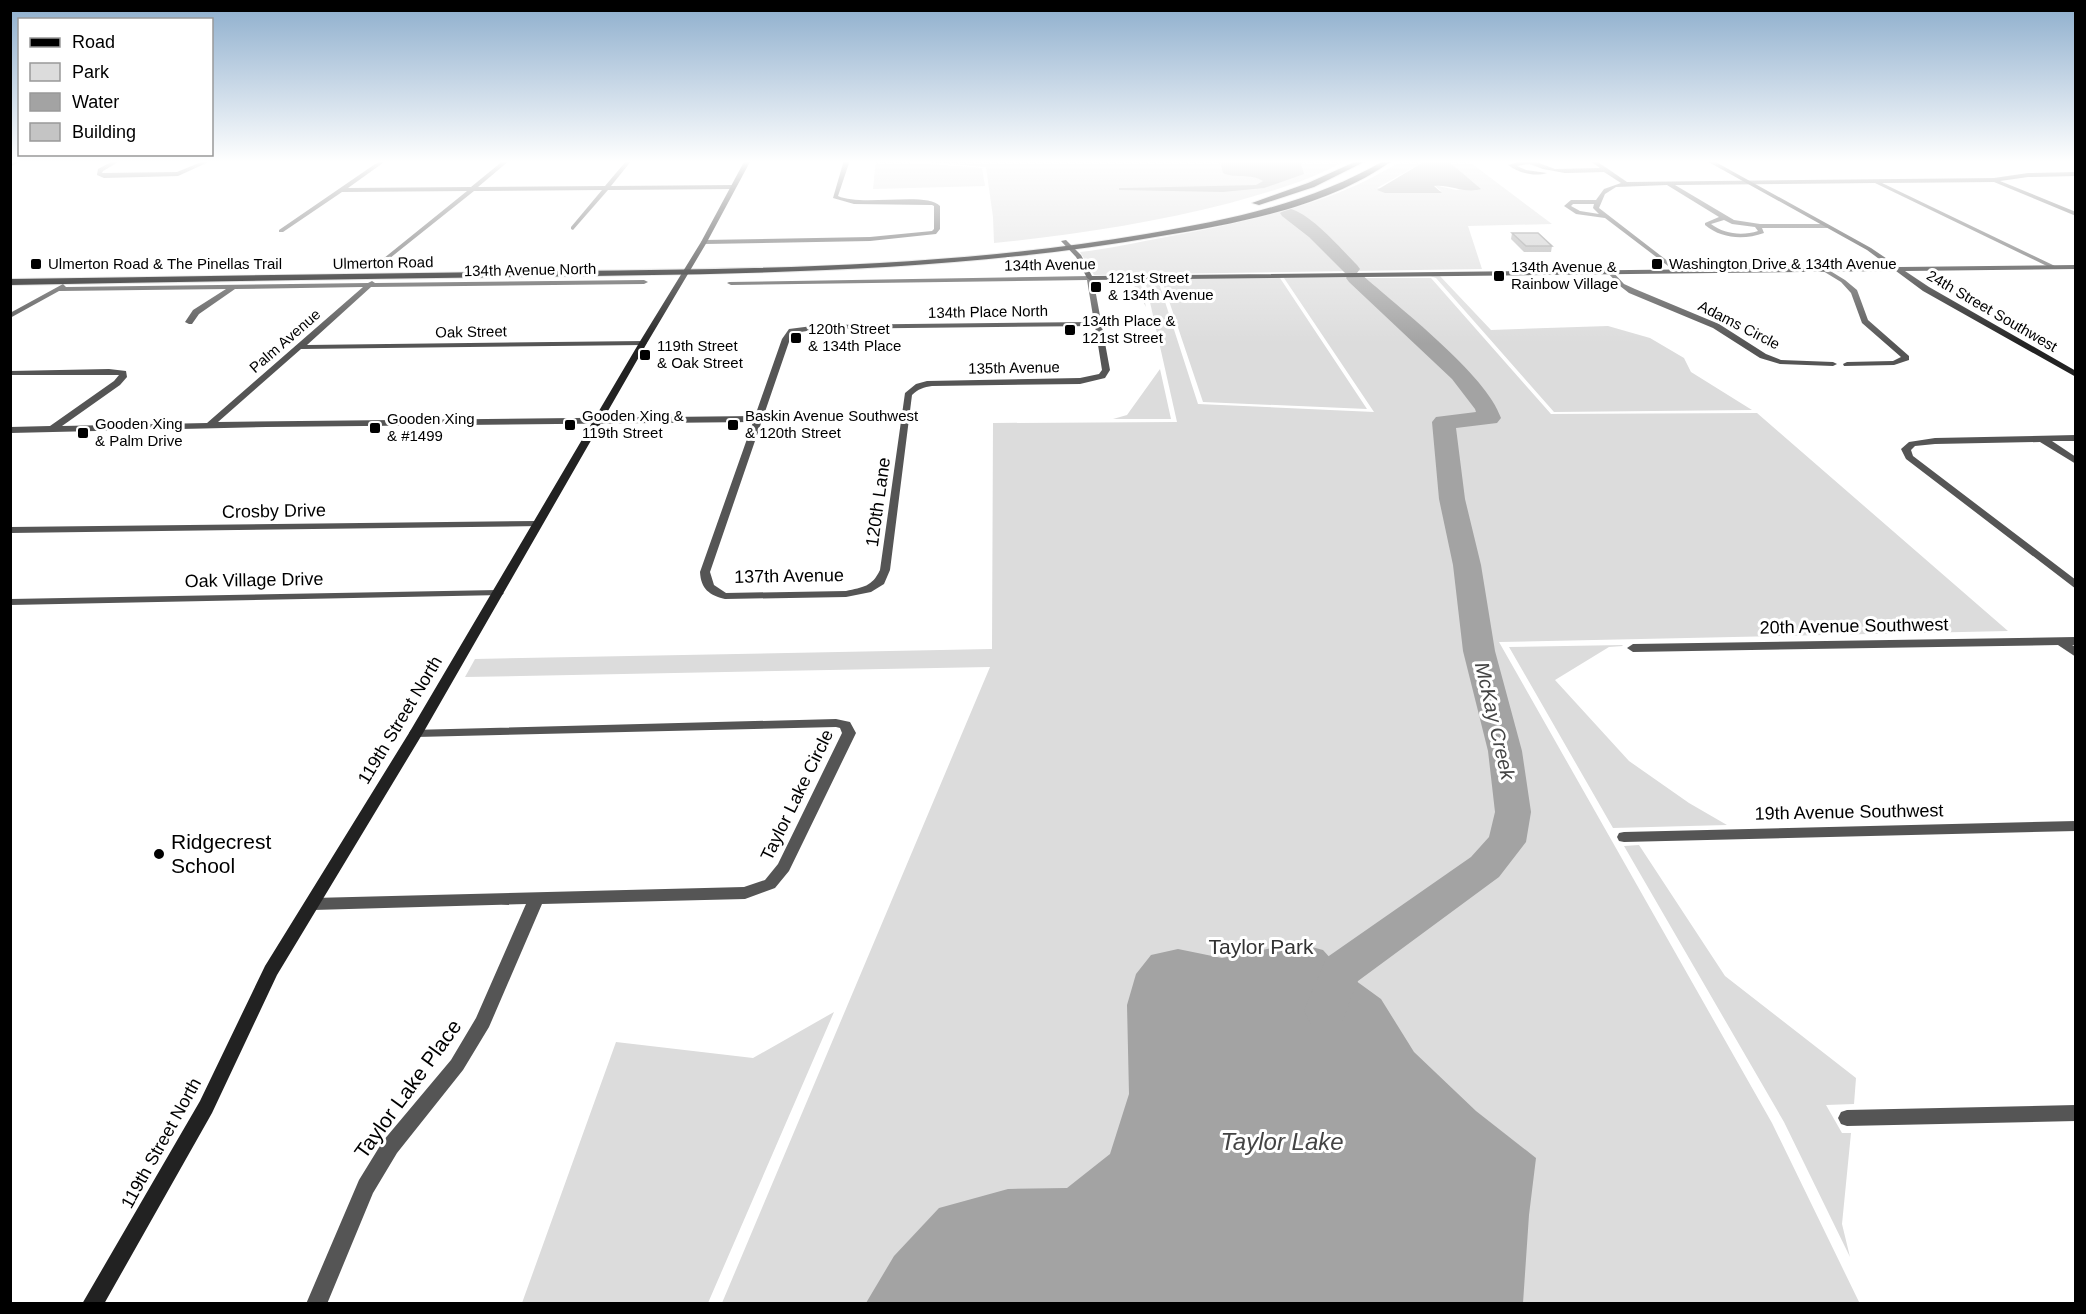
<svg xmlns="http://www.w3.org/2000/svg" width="2086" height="1314" font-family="Arial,sans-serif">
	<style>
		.green { fill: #dcdcdc }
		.water { fill: #a3a3a3 }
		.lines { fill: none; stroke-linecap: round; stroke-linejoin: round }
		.river { fill: #a3a3a3; fill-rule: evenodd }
		.primary-casing { stroke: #dbdbdb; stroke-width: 2 }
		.street { fill: #555; fill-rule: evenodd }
		.secondary { fill: #222; fill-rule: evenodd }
		.primary { fill: #000; fill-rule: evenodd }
		.wall { fill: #a9a9a9 }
		.building { fill: #c4c4c4; stroke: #898989; stroke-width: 1.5 }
		.poi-dot { fill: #000; stroke: #fff; stroke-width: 2 }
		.labels { text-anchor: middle; stroke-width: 6; stroke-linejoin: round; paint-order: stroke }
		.far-street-label { font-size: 15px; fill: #000; stroke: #fff }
		.far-poi-label { font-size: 15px; fill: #000; stroke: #fff; text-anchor: start }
		.street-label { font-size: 18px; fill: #000; stroke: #fff }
		.water-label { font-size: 20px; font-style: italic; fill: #444; stroke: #fff }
		.near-poi-label { font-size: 21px; fill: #000; stroke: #fff; text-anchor: start }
		.near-park-label { font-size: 21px; fill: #333; stroke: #fff }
		.near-street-label { font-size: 21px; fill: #000; stroke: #fff }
		.near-water-label { font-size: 24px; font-style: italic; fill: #444; stroke: #fff }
	</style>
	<rect width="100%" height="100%" fill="#fff"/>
	<path class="green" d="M 876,160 L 982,168 L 985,186 L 873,189 Z
		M 899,160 L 1346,160 C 1310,181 1269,192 1230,203 C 1152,223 1073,235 994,243 L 993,217 L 986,167 Z
		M 1402,160 L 1427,160 L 1377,188 L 1441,191 L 1434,185 L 1456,190 L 1478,187 L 1447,160 L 1467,160 L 1552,224 L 1468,226 L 1482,269 L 1094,275 L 1080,252 C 1109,249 1138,242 1166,237 C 1245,222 1334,205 1402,160 Z
		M 1439,275 L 1491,330 L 1608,326 L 1650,338 L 1684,358 L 1691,372 L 1752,410 L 1554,412 L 1436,278 L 1430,276 L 1283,276 L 1280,278 L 1367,409 L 1203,402 L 1162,280 L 1157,278 L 1140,280 L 1146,307 L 1130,278 Z
		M 1284,278 L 1431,278 L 1551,414 L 1757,413 L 2008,631 L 1499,642 L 1772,1123 L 1860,1304 L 722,1303 L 990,667 L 465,677 L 475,659 L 992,649 L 993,423 L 1177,422 L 1145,280 L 1158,280 L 1198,404 L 1374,412 Z
		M 1160,369 L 1171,419 L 1113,419 L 1127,415 Z
		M 1622,645 L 1623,646 L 1609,647 L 1555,680 L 1629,761 L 1689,803 L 1727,825 L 1613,828 L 1509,647 Z
		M 1639,845 L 1725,976 L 1856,1078 L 1854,1104 L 1826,1105 L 1842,1133 L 1851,1133 L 1842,1224 L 1850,1257 L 1784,1122 L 1624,846 Z
		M 834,1012 L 708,1303 L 522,1303 L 616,1042 L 753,1058 Z"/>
	<path class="water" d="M 1220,160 L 1300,160 L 1304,174 L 1264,188 L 1223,192 L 1119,190 L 1119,188 L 1125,188 L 1256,185 L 1263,181 C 1251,173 1236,179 1223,173 Z
		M 1427,160 L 1447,160 L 1481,189 C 1464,194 1450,184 1434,186 L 1442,193 L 1385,193 L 1377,190 Z
		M 1297,943 L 1323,950 L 1341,970 L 1381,999 L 1414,1052 L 1476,1111 L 1536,1158 L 1529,1215 L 1523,1303 L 866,1303 L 894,1256 L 939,1208 L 1008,1189 L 1067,1188 L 1110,1154 L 1129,1094 L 1127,1005 L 1136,974 L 1151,955 L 1178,949 L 1222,958 Z"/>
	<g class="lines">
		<path class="river" d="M 1288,208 C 1312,214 1340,248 1357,265 L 1360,269 L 1357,273 L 1361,274 C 1397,306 1487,375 1501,418 L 1497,423 L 1456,428 L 1465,499 L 1481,565 L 1495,651 L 1522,751 L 1531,812 L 1526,842 L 1499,877 L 1358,981 L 1341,1024 L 1326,1030 L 1311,1024 L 1304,1011 L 1326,958 L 1471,857 L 1489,837 L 1495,812 L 1488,751 L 1463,651 L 1453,565 L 1439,499 L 1432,422 L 1436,417 L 1476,412 L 1475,409 L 1452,379 L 1349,282 L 1346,278 L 1349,274 L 1345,273 L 1309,237 L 1282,216 L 1280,213 Z"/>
		<g class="primary-casing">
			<path id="primary" d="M 1359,160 L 1368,160 L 1314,187 L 1259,205 L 1252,203 L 1308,183 Z
				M 1385,160 L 1393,160 C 1328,207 1239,223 1161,236 C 946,274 728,274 510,277 C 343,279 177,282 10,285 L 10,279 C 197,276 383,273 569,271 C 762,269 955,267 1146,234 C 1229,220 1312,203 1385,160 Z"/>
		</g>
		<path class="street" d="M 115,160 L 122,160 L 103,171 L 102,173 L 177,172 L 206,160 L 213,160 L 178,176 L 104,178 L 97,175 L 98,169 Z
			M 381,160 L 387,160 L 348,188 L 471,187 L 504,160 L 510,160 L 478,187 L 605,186 L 627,160 L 632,160 L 611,186 L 733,185 L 736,187 L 733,189 L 608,190 L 573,230 L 571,229 L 571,227 L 602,190 L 474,191 L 375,270 L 372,268 L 373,267 L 467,191 L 342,192 L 283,232 L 279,232 L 279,230 Z
			M 844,160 L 850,160 L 838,196 C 862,207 927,191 940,206 L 940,229 L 936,234 L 870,241 L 704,244 L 701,242 L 704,240 L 870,237 L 932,231 L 934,229 L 934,206 L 932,205 L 854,204 L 833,198 Z
			M 1525,160 L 1531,160 L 1555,169 L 1600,168 L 1589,160 L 1595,160 L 1627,182 L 1994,178 L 2028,173 L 2076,172 L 2076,176 L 2028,177 L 2000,181 L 2076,212 L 2076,216 L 1994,182 L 1882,183 L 2055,266 L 2055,268 L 2053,269 L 1875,183 L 1675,185 L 1734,220 L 1760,224 L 1827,224 L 1830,226 L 1827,228 L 1762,228 L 1764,233 C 1744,240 1722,239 1705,225 L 1705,223 L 1719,217 L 1667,185 L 1616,187 L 1605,194 L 1599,208 L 1678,269 L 1678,271 L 1676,272 L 1605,218 L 1576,214 L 1564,206 L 1571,200 L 1596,200 L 1604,189 L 1621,183 L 1604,172 L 1565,173 L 1543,169 L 1529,164 L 1517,166 L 1526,170 L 1547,173 C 1534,177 1519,173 1508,165 ZM 1573,204 L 1594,204 L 1593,208 L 1599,214 L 1580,211 L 1571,206 ZM 1724,220 L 1732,224 L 1755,227 L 1758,231 C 1742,236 1724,234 1711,224 Z
			M 1823,269 L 1827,269 L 1845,280 L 1857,290 L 1868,320 L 1909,356 L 1909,360 L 1894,365 L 1844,366 L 1843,364 L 1847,362 L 1893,361 L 1901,357 L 1862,323 L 1851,293 L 1841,282 L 1823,271 Z
			M 1607,270 L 1611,270 L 1624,284 L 1635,289 L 1719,324 L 1766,354 L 1781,360 L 1833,362 L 1837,364 L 1833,366 L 1780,364 L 1760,358 L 1713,328 L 1629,293 L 1620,286 L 1607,272 Z
			M 1090,276 L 1093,278 L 1110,370 L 1105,378 L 1080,384 L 932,386 C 924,387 918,389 912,395 L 890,570 L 884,584 L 871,592 L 846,597 L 725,599 C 709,595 701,589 700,572 L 753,422 L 266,427 L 10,433 L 10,427 L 50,426 L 114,381 L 119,375 L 10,375 L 10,371 L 109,369 L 126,371 L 127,377 L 120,385 L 62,426 L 207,423 L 363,287 L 235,289 L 199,314 L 192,324 L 189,324 L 185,322 L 193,310 L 226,289 L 59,291 L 10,318 L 10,313 L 63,284 L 66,287 L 368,283 L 372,281 L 375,283 L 644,280 L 648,282 L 644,284 L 371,287 L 307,345 L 643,341 L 647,343 L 643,345 L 301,349 L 218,422 L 755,416 L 782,339 L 789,329 L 820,325 L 1094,322 L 1087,280 L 731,285 L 727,283 L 729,282 ZM 1095,326 L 1102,370 L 1099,374 L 1080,378 L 927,381 L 916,384 L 905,393 L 880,570 C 872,587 863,587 846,591 L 726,593 L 714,585 L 710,572 L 790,339 L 794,333 L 820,329 Z
			M 2076,435 L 2076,441 L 2052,441 L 2076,457 L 2076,464 L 2040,442 L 1935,444 L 1915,446 L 1911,450 L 1913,456 L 2076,580 L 2076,589 L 1906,459 L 1901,449 L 1909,442 L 1935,438 Z
			M 537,521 L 541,522 L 541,526 L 10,533 L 10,527 Z
			M 498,590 L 504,593 L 502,595 L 10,605 L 10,599 Z
			M 2076,637 L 2076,645 L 2072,645 L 2076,647 L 2076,657 L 2058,645 L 1633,652 L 1627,648 L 1633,644 Z
			M 836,719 L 850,722 L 856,733 L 789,871 L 775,888 L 745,899 L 542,904 L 489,1027 L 463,1070 L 397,1153 L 373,1193 L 327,1304 L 306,1304 L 359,1180 L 383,1141 L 451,1060 L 476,1018 L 526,904 L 313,910 L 308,908 L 305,904 L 308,900 L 313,898 L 744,887 L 765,880 L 778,864 L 842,733 L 840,728 L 836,727 L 416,737 L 409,733 L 411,730 Z
			M 2076,821 L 2076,831 L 1624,842 L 1619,841 L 1617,837 L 1619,833 L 1624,832 Z
			M 2076,1105 L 2076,1121 L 1847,1126 L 1841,1124 L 1838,1118 L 1841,1112 L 1847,1110 Z"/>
		<path class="secondary" d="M 16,160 L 23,160 L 10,167 L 10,163 Z
			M 745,160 L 751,160 L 707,242 L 647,343 L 423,733 L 277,975 L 212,1113 L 104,1304 L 82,1304 L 200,1101 L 265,966 L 409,733 L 639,343 L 701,242 Z
			M 1705,160 L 1712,160 L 1871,248 L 1899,267 L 2076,265 L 2076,269 L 1905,271 L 1929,287 L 2076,371 L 2076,377 L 1923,291 L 1896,271 L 1090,280 L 1087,278 L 1076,257 L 1061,241 L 1066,240 L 1081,255 L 1092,276 L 1890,267 L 1867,250 Z"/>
		<use href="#primary" class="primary"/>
	</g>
	<path class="wall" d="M 1512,233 L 1552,246 L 1551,252 L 1524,252 L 1511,239 Z"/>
	<path class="building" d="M 1512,233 L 1538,233 L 1552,246 L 1526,246 Z"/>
	<linearGradient id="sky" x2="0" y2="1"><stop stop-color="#8cadcc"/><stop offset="0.47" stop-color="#fff"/><stop offset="1" stop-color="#fff" stop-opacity="0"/></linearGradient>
	<rect width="2086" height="344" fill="url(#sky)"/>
	<g class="poi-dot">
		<rect x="30" y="258" width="12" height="12" rx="3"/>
		<rect x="1651" y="258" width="12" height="12" rx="3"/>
		<rect x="1493" y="270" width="12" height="12" rx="3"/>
		<rect x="1090" y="281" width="12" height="12" rx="3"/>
		<rect x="1064" y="324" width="12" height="12" rx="3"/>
		<rect x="790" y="332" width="12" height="12" rx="3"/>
		<rect x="639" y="349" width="12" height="12" rx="3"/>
		<rect x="564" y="419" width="12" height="12" rx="3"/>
		<rect x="727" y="419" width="12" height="12" rx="3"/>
		<rect x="369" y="422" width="12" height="12" rx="3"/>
		<rect x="77" y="427" width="12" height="12" rx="3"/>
		<circle cx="159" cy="854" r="6"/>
	</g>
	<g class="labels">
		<g class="far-street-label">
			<text transform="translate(383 263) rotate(-1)" y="5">Ulmerton Road</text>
			<text transform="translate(1050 265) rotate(-1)" y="5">134th Avenue</text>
			<text transform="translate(530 270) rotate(-1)" y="5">134th Avenue North</text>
			<text transform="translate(1992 311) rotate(30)" y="5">24th Street Southwest</text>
			<text transform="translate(988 312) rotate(-1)" y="5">134th Place North</text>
			<text transform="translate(1739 325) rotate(27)" y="5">Adams Circle</text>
			<text transform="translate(471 332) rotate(-1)" y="5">Oak Street</text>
			<text transform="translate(285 341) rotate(-41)" y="5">Palm Avenue</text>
			<text transform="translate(1014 368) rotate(-1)" y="5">135th Avenue</text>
		</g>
		<g class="far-poi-label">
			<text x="48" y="269">Ulmerton Road &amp; The Pinellas Trail</text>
			<text x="1669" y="269">Washington Drive &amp; 134th Avenue</text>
			<text x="1511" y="272">134th Avenue &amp;<tspan x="1511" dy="17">Rainbow Village</tspan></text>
			<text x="1108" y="283">121st Street<tspan x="1108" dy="17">&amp; 134th Avenue</tspan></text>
			<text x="1082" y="326">134th Place &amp;<tspan x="1082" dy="17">121st Street</tspan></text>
			<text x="808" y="334">120th Street<tspan x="808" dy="17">&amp; 134th Place</tspan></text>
			<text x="657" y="351">119th Street<tspan x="657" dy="17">&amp; Oak Street</tspan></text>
			<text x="582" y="421">Gooden Xing &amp;<tspan x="582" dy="17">119th Street</tspan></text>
			<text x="745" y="421">Baskin Avenue Southwest<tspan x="745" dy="17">&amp; 120th Street</tspan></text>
			<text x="387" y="424">Gooden Xing<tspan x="387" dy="17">&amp; #1499</tspan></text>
			<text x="95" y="429">Gooden Xing<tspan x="95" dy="17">&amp; Palm Drive</tspan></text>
		</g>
		<g class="street-label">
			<text transform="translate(878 502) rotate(-82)" y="6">120th Lane</text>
			<text transform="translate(274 511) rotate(-1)" y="6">Crosby Drive</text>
			<text transform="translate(789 576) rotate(-1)" y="6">137th Avenue</text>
			<text transform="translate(254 580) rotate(-1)" y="6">Oak Village Drive</text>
			<text transform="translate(1854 626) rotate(-1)" y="6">20th Avenue Southwest</text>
			<text transform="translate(400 720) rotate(-59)" y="6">119th Street North</text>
			<text transform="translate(797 795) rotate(-64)" y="6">Taylor Lake Circle</text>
			<text transform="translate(1849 812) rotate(-1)" y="6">19th Avenue Southwest</text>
			<text transform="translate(161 1143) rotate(-61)" y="6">119th Street North</text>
		</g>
		<g class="water-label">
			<text transform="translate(1495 721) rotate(77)" y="7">McKay Creek</text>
		</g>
		<g class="near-poi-label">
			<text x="171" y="849">Ridgecrest<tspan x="171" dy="24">School</tspan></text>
		</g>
		<g class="near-park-label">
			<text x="1261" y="954">Taylor Park</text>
		</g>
		<g class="near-street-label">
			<text transform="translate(408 1089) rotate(-54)" y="7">Taylor Lake Place</text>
		</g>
		<g class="near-water-label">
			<text x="1282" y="1150">Taylor Lake</text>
		</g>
	</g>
	<rect width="2086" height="1314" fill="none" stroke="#000000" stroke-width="24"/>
	<rect x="18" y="18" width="195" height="138" fill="#ffffff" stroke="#999999" stroke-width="1.5"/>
	<rect x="30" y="38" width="30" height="9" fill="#000000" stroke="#999999" stroke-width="1.5"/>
	<text x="72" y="48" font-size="18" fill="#000000">Road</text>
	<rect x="30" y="63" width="30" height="18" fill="#dcdcdc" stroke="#999999" stroke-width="1.5"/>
	<text x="72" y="78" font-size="18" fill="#000000">Park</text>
	<rect x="30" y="93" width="30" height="18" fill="#a3a3a3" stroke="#999999" stroke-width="1.5"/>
	<text x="72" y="108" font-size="18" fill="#000000">Water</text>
	<rect x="30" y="123" width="30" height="18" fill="#c4c4c4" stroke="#999999" stroke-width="1.5"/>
	<text x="72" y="138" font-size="18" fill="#000000">Building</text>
</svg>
